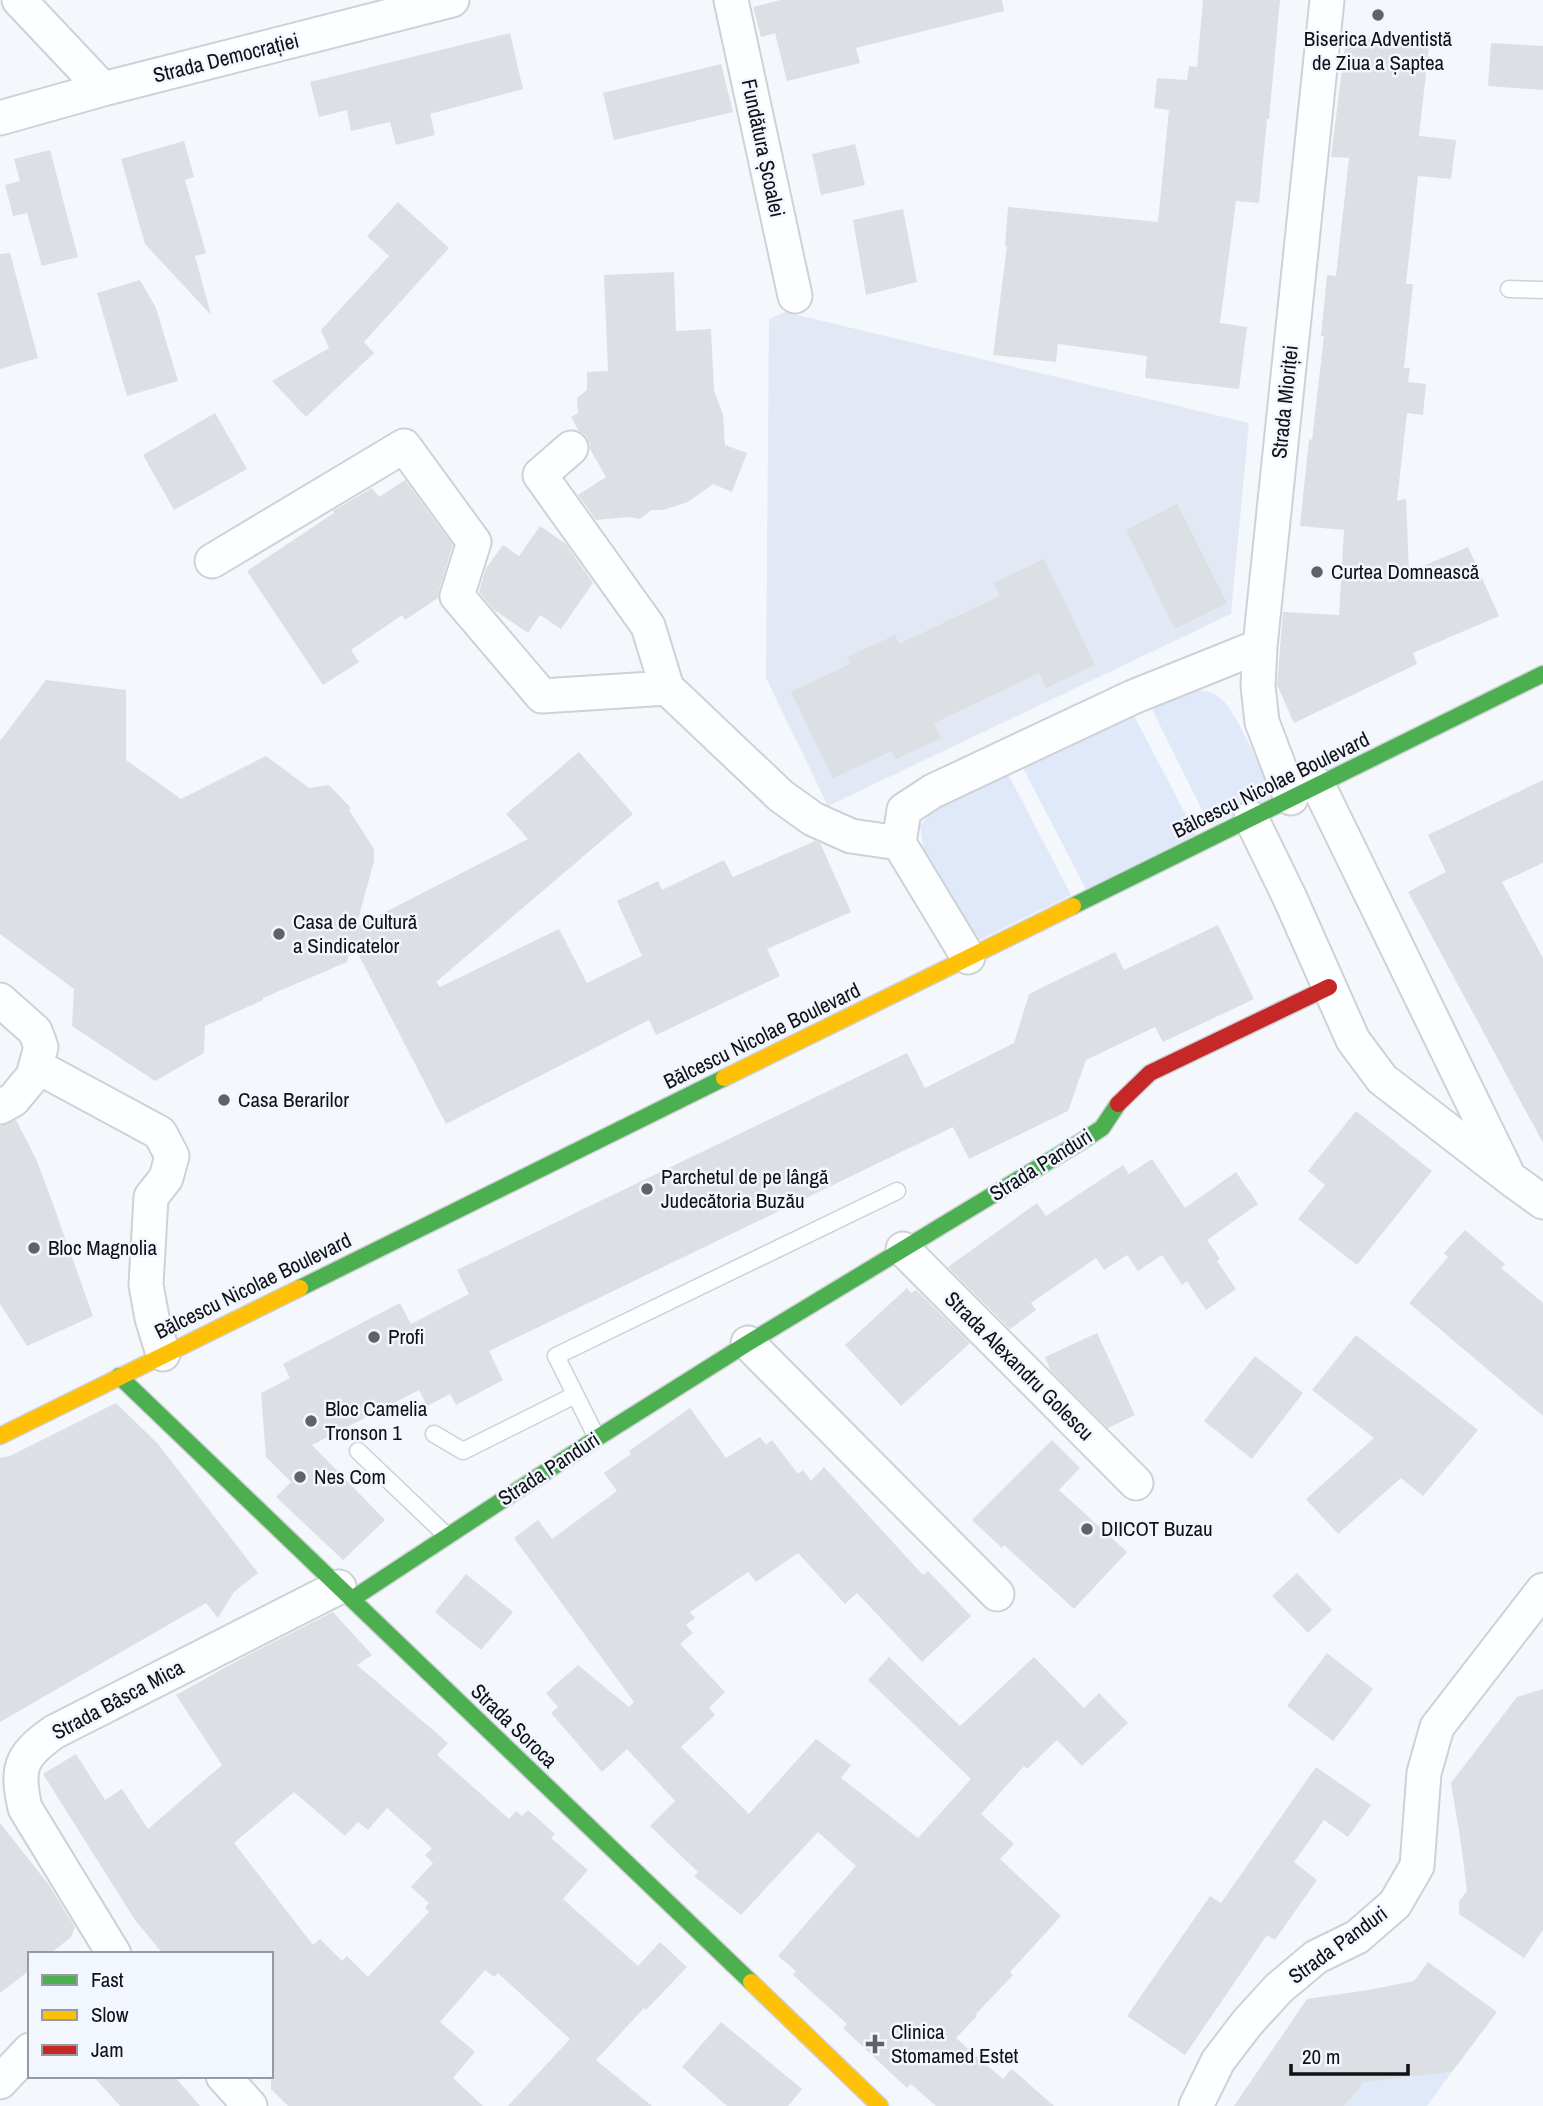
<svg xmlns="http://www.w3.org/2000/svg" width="1543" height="2106" font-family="'Archivo Narrow',sans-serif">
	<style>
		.built { fill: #e2e9f4 }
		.green { fill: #dfe9f9 }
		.building { fill: #dcdfe3; fill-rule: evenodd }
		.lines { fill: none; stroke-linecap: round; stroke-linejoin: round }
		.lane-casing { stroke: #ced1d5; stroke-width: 19 }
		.street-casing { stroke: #ced1d5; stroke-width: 37 }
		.fast-casing { stroke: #ced1d5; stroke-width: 19 }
		.slow-casing { stroke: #ced1d5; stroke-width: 19 }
		.jam-casing { stroke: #ced1d5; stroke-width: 19 }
		.lane { stroke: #fdfeff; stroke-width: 16 }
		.street { stroke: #fdfeff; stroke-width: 33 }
		.fast { stroke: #4caf50; stroke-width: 16 }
		.slow { stroke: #ffc107; stroke-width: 16 }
		.jam { stroke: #c62828; stroke-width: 16 }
		.poi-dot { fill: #606265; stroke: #f1f6ff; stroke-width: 2.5 }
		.labels { text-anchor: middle; stroke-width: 5; stroke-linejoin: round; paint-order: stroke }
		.poi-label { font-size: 21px; fill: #101114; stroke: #f1f6ff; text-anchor: start }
		.street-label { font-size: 21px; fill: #101114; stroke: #f1f6ff }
	</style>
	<rect width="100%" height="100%" fill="#f4f7fc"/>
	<path class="built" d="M 785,312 L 1249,423 L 1231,614 L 828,806 L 766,678 L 769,319 Z"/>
	<path class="green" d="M 1188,690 C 1199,690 1210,690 1220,698 C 1237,711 1262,773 1273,796 L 1210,826 L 1151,707 Z
		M 1133,714 L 1196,834 L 1086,889 L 1022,766 Z
		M 1008,774 L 1071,895 L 971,944 L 924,852 L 920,825 L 937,807 Z
		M 1452,2072 L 1427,2106 L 1344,2106 L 1364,2082 Z"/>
	<path class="building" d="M 780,0 L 1002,0 L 1004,11 L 856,48 L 860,63 L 787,81 L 775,33 L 761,37 L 753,7 Z
		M 1203,0 L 1280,0 L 1269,119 L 1267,119 L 1259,203 L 1236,201 L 1220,323 L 1247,327 L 1239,389 L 1145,378 L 1147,356 L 1058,344 L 1056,362 L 993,355 L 1007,246 L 1005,246 L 1008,207 L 1158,222 L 1169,110 L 1154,108 L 1157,78 L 1187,80 L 1189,66 L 1197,67 Z
		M 510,33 L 523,89 L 430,114 L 435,135 L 396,145 L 390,122 L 351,131 L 347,110 L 319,117 L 310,82 Z
		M 1346,37 L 1429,46 L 1419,136 L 1456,140 L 1451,179 L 1418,176 L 1406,284 L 1413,284 L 1404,368 L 1410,368 L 1408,382 L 1426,384 L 1423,415 L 1407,413 L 1397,501 L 1406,499 L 1409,572 L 1468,547 L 1499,616 L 1413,653 L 1417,664 L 1294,723 L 1277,685 L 1283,612 L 1339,615 L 1344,530 L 1300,526 L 1309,439 L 1312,440 L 1324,336 L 1321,336 L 1327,275 L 1336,276 L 1349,158 L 1331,157 Z
		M 1491,43 L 1543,46 L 1543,90 L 1488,86 Z
		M 721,64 L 733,112 L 614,140 L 603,93 Z
		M 184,141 L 194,177 L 185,180 L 206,253 L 195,256 L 211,315 L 145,244 L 121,159 Z
		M 855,144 L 865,185 L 821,195 L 812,154 Z
		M 50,150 L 78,257 L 42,266 L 27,213 L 13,216 L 5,185 L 20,181 L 14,159 Z
		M 398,202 L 449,248 L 364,342 L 374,353 L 306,417 L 272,381 L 329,348 L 321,330 L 389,256 L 367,236 Z
		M 903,209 L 917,282 L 866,295 L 853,220 Z
		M 10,253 L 38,358 L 0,369 L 0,254 Z
		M 674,272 L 676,331 L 711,329 L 714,390 L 723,415 L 725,445 L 747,453 L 732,492 L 713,484 L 688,502 L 663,510 L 651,510 L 640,519 L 629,517 L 596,520 L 578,495 L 606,477 L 590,449 L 590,444 L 586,436 L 579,431 L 571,417 L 578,413 L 577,398 L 587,390 L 587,372 L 608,371 L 604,275 Z
		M 140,280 L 156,308 L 178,381 L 127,396 L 97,293 Z
		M 215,413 L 247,469 L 174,510 L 143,455 Z
		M 405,480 L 453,545 L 439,590 L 438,598 L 405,620 L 402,615 L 351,650 L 359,662 L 323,685 L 247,571 L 334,513 L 333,511 L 372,488 L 379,497 Z
		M 1177,504 L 1227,603 L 1175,629 L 1126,530 Z
		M 540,526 L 566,544 L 593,583 L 561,629 L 540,615 L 528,633 L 493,609 L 479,592 L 486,568 L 503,545 L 519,556 Z
		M 1044,559 L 1095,665 L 1046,688 L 1039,673 L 934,723 L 941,738 L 896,759 L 892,751 L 833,778 L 791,692 L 850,664 L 847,657 L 895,635 L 899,644 L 1000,596 L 994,583 Z
		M 46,680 L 126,690 L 126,760 L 181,799 L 266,756 L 309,788 L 329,785 L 351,808 L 349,810 L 374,849 L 374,861 L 356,927 L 528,839 L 506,814 L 579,752 L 633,814 L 436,982 L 440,987 L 559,929 L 587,983 L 642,956 L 617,901 L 658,881 L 662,890 L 724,860 L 733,877 L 815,841 L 820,843 L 851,912 L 767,949 L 780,976 L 656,1035 L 649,1020 L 446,1124 L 352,942 L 347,962 L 263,998 L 263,1000 L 205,1026 L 204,1053 L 155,1081 L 72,1026 L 74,989 L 0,934 L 0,741 Z
		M 1543,780 L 1543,863 L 1502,882 L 1543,958 L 1543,1143 L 1408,892 L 1446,872 L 1428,835 Z
		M 1218,925 L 1254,999 L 1163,1042 L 1155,1027 L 1086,1060 L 1068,1111 L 969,1159 L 953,1127 L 489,1351 L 503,1380 L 456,1405 L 450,1394 L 427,1406 L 419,1390 L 312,1445 L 385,1520 L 343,1560 L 276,1497 L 291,1482 L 266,1457 L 261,1393 L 290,1378 L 283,1364 L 400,1303 L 411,1324 L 469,1294 L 457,1270 L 907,1053 L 925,1088 L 1014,1043 L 1029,994 L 1115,952 L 1124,970 Z
		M 1356,1111 L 1432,1171 L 1357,1265 L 1298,1219 L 1325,1185 L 1308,1171 Z
		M 16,1120 L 36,1159 L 49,1193 L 93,1316 L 27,1346 L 0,1304 L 0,1126 Z
		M 1152,1159 L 1185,1208 L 1236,1172 L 1258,1204 L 1207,1240 L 1220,1259 L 1217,1261 L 1236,1289 L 1206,1310 L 1187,1281 L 1182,1285 L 1162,1255 L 1138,1271 L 1127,1255 L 1104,1270 L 1096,1258 L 1031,1303 L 1036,1310 L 1010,1329 L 948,1267 L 1037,1203 L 1046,1216 L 1123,1165 L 1129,1174 Z
		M 1465,1230 L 1505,1264 L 1501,1268 L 1543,1303 L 1543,1416 L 1409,1303 L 1448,1257 L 1444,1253 Z
		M 907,1288 L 911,1293 L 916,1290 L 970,1343 L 901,1406 L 845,1345 Z
		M 1097,1333 L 1135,1415 L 1108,1428 L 1051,1371 L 1045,1357 Z
		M 1356,1335 L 1478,1430 L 1423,1496 L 1401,1478 L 1338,1534 L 1306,1499 L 1374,1438 L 1312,1390 Z
		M 1255,1356 L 1303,1393 L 1252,1459 L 1204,1421 Z
		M 116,1403 L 158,1444 L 258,1573 L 234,1592 L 218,1618 L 206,1603 L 0,1722 L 0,1458 L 10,1456 Z
		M 690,1408 L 726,1458 L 760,1437 L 766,1445 L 772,1440 L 798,1474 L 803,1470 L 811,1481 L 824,1467 L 923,1575 L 928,1571 L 971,1616 L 922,1662 L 857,1593 L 845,1604 L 798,1553 L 756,1582 L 748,1572 L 690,1612 L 695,1618 L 686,1625 L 693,1633 L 680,1644 L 725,1692 L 709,1708 L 715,1715 L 681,1747 L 749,1814 L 816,1739 L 851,1765 L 841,1778 L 918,1838 L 971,1779 L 868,1680 L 889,1657 L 960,1726 L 1034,1657 L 1084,1708 L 1099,1693 L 1128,1723 L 1082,1766 L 1057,1740 L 1027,1769 L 1024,1766 L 981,1814 L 1014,1844 L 1000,1859 L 1061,1916 L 1010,1972 L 1013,1975 L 975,2015 L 977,2016 L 956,2038 L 1003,2079 L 1012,2069 L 1054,2106 L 936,2106 L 911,2084 L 907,2088 L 843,2028 L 847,2024 L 793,1975 L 796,1971 L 778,1956 L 856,1866 L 818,1832 L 741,1915 L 694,1876 L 698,1872 L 650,1826 L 675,1801 L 627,1749 L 602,1772 L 551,1713 L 558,1707 L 546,1693 L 578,1665 L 629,1707 L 634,1702 L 514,1538 L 538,1520 L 552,1539 L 617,1491 L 604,1473 L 631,1454 L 629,1451 Z
		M 1052,1440 L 1080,1468 L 1059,1490 L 1127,1552 L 1074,1609 L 1004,1545 L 1002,1548 L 972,1520 Z
		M 1297,1573 L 1332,1610 L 1308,1633 L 1272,1596 Z
		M 466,1574 L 513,1612 L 481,1650 L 435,1612 Z
		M 333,1612 L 372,1655 L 357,1665 L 448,1743 L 437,1755 L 509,1819 L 516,1811 L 522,1816 L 528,1810 L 555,1834 L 551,1838 L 588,1870 L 563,1899 L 638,1966 L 660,1942 L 687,1967 L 646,2010 L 644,2008 L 596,2060 L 652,2106 L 508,2106 L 570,2039 L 498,1973 L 494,1977 L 485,1970 L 440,2022 L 475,2052 L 453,2078 L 483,2106 L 288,2106 L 271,2089 L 271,1954 L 163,1954 L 135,1920 L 43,1774 L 76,1754 L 105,1800 L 122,1789 L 148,1829 L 222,1765 L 176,1695 L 246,1656 ZM 294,1792 L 345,1836 L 358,1822 L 368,1830 L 387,1808 L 432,1848 L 425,1855 L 433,1863 L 411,1887 L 429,1903 L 425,1908 L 429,1912 L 368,1977 L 347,1956 L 342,1961 L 320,1939 L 313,1945 L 234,1843 Z
		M 1327,1653 L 1373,1689 L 1333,1741 L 1287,1706 Z
		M 1543,1689 L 1543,1930 L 1524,1958 L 1459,1914 L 1459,1901 L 1467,1891 L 1461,1843 L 1451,1783 L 1517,1697 Z
		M 1316,1767 L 1371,1805 L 1348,1837 L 1324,1820 L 1294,1862 L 1317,1880 L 1275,1940 L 1267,1935 L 1185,2055 L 1127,2016 L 1210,1896 L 1221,1903 Z
		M 0,1823 L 49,1885 L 75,1927 L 71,1937 L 50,1954 L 30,1954 L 30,1970 L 0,1993 Z
		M 1428,1962 L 1497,2012 L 1452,2072 L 1364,2082 L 1344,2106 L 1234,2106 L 1307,1999 L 1368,1990 L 1414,1981 Z
		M 721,2022 L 802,2089 L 788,2106 L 727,2106 L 682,2067 Z
		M 93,2076 L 174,2076 L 200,2106 L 120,2106 Z"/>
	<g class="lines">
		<g class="lane-casing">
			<path id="lane" d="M 1509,289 L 1543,290
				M 434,1434 L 463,1451 L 575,1395
				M 597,1438 L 556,1356 L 897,1191
				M 358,1451 L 447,1536"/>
		</g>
		<g class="street-casing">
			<path id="street" d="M 19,0 L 103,89
				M 731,0 L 795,296
				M 0,118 L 103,89 L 452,0
				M 571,448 L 540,475 L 648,626 L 667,688 L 781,796 L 813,819 L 851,836 L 899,843
				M 212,561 L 404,446 L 474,542 L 457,596 L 542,696 L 667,688
				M 1318,785 L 1506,1171
				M 1291,798 L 1262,722 L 1258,686 L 1260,646 L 1327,0
				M 1251,818 L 1289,896 L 1353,1040 L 1382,1079 L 1511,1179 L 1543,1202
				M 968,957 L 899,843 L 904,810 L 933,791 L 1133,697 L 1260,646
				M 0,1000 L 35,1031 L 41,1047 L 33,1076 L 13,1100 L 0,1107
				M 36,1066 L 160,1133 L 172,1156 L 166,1178 L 151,1197 L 146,1285 L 152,1318 L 163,1354
				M 903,1249 L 1136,1483
				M 748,1343 L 997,1594
				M 114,1954 L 25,1808 C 16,1768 20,1756 54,1732 L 339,1587
				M 223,2076 L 250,2106
				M 0,2082 L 30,2050
				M 1196,2106 L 1218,2061 L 1247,2023 L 1279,1988 L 1316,1957 L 1357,1937 L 1395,1904 L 1417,1866 L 1424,1773 L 1437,1727 L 1543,1590"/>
		</g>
		<g class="fast-casing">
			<path id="fast" d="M 1073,906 L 1543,674
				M 300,1288 L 724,1078
				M 119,1376 L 751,1982
				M 352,1599 L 597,1438 L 748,1343 L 1082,1141 L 1102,1128 L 1118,1104"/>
		</g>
		<g class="slow-casing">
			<path id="slow" d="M 724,1078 L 1073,906
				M 0,1436 L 300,1288
				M 751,1982 L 880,2106"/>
		</g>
		<g class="jam-casing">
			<path id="jam" d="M 1118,1104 L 1150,1073 L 1329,987"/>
		</g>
		<use href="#lane" class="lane"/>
		<use href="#street" class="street"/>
		<use href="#fast" class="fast"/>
		<use href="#slow" class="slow"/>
		<use href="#jam" class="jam"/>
	</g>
	<g class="poi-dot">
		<circle cx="1378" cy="15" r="7"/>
		<circle cx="1317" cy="572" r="7"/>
		<circle cx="279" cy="934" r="7"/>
		<circle cx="224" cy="1100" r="7"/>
		<circle cx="647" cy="1189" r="7"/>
		<circle cx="34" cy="1248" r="7"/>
		<circle cx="374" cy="1337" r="7"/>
		<circle cx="311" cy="1421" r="7"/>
		<circle cx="300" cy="1477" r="7"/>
		<circle cx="1087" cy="1529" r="7"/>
		<path d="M871.5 2033.5h7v7h7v7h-7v7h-7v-7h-7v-7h7z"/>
	</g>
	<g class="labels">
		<g class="poi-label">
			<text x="1378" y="46" text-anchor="middle">Biserica Adventistă<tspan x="1378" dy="24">de Ziua a Șaptea</tspan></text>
			<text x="1331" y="579">Curtea Domnească</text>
			<text x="293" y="929">Casa de Cultură<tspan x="293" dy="24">a Sindicatelor</tspan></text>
			<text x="238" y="1107">Casa Berarilor</text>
			<text x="661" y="1184">Parchetul de pe lângă<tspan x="661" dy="24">Judecătoria Buzău</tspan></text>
			<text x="48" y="1255">Bloc Magnolia</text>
			<text x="388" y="1344">Profi</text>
			<text x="325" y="1416">Bloc Camelia<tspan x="325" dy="24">Tronson 1</tspan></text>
			<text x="314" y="1484">Nes Com</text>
			<text x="1101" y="1536">DIICOT Buzau</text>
			<text x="891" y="2039">Clinica<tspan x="891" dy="24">Stomamed Estet</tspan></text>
		</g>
		<g class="street-label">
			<text transform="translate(226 58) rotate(-14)" y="7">Strada Democrației</text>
			<text transform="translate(763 148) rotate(78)" y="7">Fundătura Școalei</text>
			<text transform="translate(1285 402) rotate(-84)" y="7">Strada Mioriței</text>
			<text transform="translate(1271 785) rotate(-26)" y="7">Bălcescu Nicolae Boulevard</text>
			<text transform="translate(762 1036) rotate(-26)" y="7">Bălcescu Nicolae Boulevard</text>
			<text transform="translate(1041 1165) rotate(-32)" y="7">Strada Panduri</text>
			<text transform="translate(253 1286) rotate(-26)" y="7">Bălcescu Nicolae Boulevard</text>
			<text transform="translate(1019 1366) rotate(45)" y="7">Strada Alexandru Golescu</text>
			<text transform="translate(549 1469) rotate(-33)" y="7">Strada Panduri</text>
			<text transform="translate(118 1700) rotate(-28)" y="7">Strada Bâsca Mica</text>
			<text transform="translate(514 1726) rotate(44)" y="7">Strada Soroca</text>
			<text transform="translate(1338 1945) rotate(-36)" y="7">Strada Panduri</text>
		</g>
	</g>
	<rect x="28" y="1952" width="245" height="126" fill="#f1f6ff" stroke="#979aa1" stroke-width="2"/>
	<rect x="42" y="1975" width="35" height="10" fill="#4caf50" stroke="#979aa1" stroke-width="2"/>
	<text x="91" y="1987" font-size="21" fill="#101114">Fast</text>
	<rect x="42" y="2010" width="35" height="10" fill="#ffc107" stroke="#979aa1" stroke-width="2"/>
	<text x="91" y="2022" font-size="21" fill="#101114">Slow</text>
	<rect x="42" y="2045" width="35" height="10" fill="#c62828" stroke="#979aa1" stroke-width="2"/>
	<text x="91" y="2057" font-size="21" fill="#101114">Jam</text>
	<path d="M1291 2064v10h117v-10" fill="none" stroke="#101114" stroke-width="3.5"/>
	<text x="1302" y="2064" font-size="21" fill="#101114" stroke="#f1f6ff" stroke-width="5" paint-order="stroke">20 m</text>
</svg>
